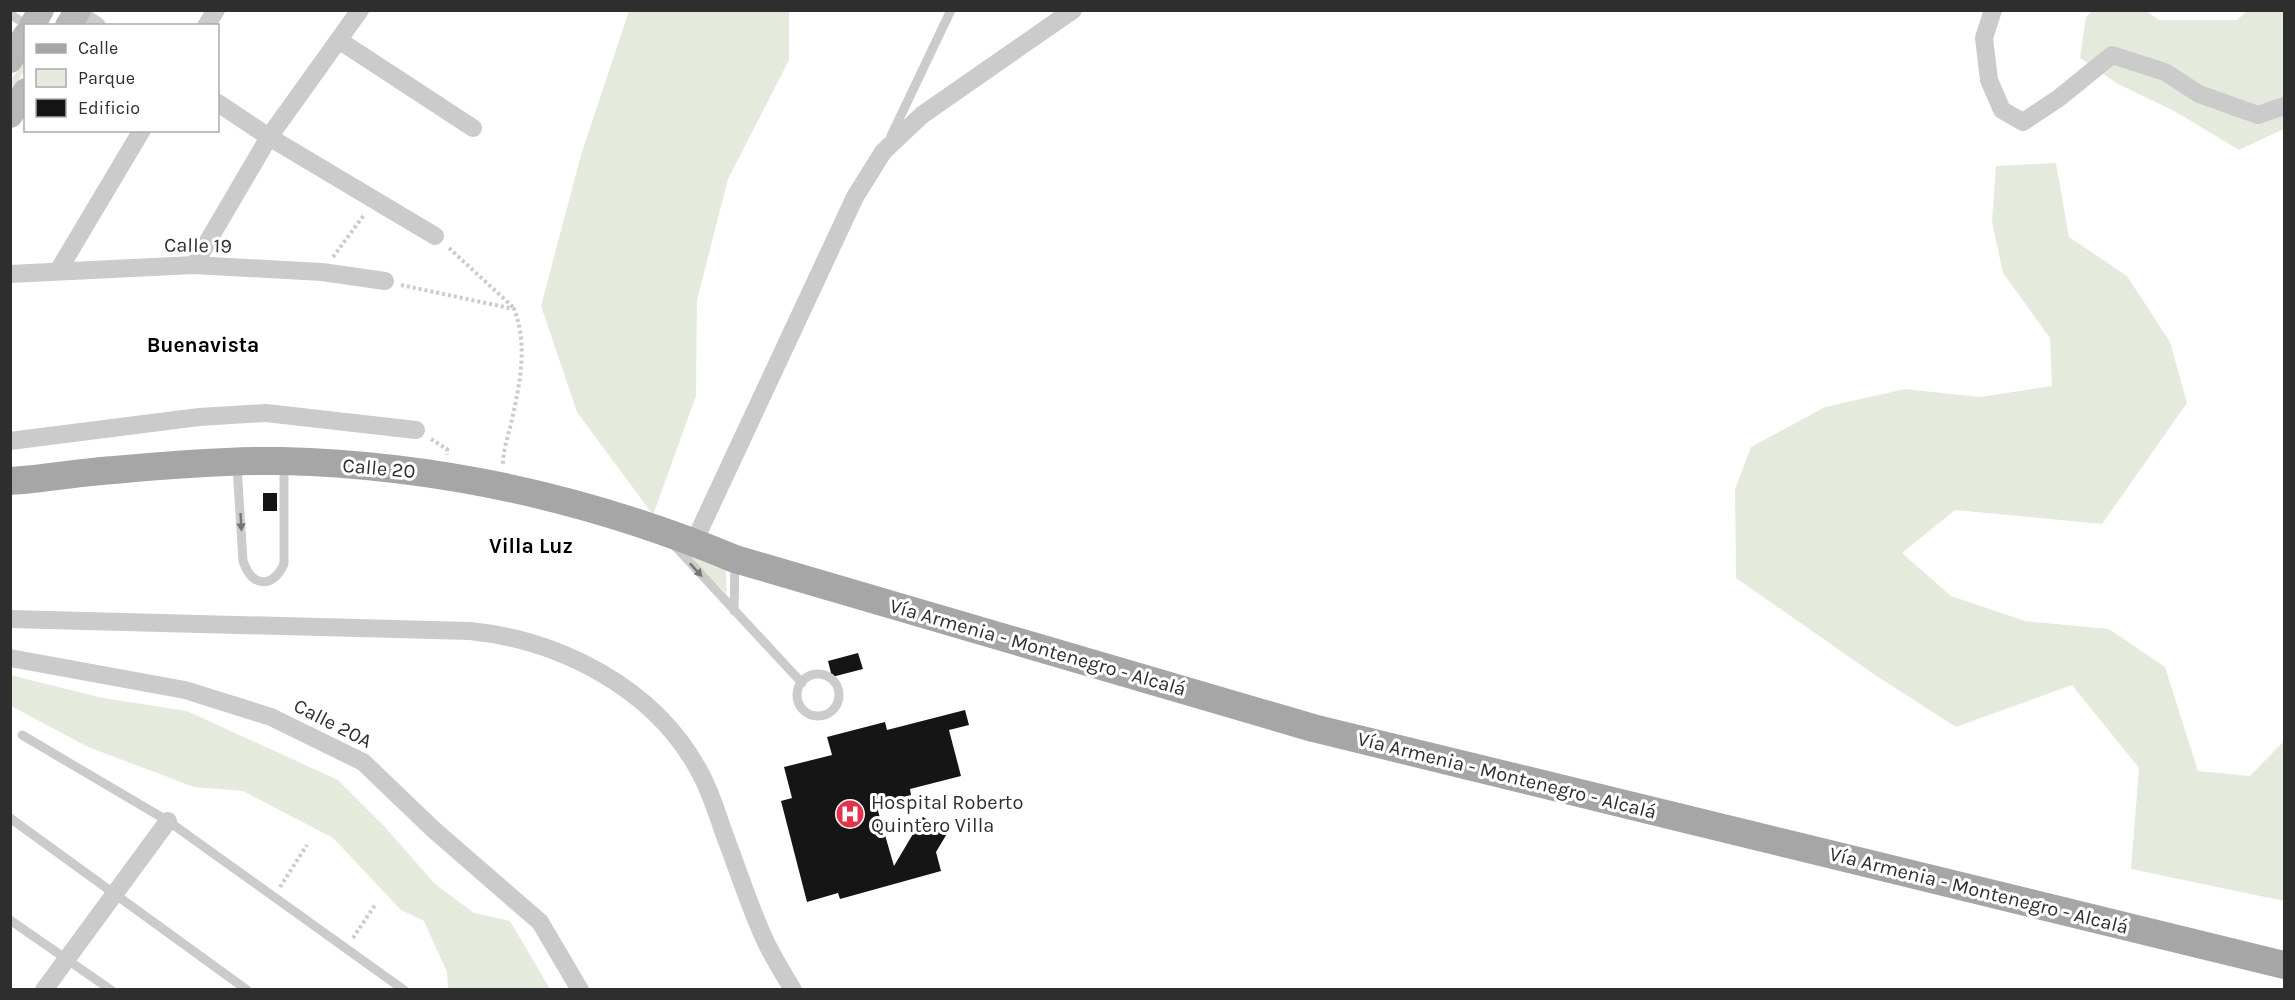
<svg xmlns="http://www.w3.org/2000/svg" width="2295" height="1000" font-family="Karla,sans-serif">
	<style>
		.green { fill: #e5ebdc }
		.building { fill: #151515 }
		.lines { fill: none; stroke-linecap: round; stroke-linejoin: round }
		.path { stroke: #cbcbcb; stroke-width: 4; stroke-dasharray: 3 3; stroke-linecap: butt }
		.lane { stroke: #cbcbcb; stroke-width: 9 }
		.street { stroke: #cbcbcb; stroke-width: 18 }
		.secondary { stroke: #b8b8b8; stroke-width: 26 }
		.primary { stroke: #a6a6a6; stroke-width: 28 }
		.oneway { fill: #757575 }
		.labels { text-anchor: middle; stroke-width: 6; stroke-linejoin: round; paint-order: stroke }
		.street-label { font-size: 20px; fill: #2e2e2e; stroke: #fff }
		.poi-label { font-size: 20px; fill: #2e2e2e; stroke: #fff; text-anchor: start }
		.neighbourhood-label { font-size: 21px; font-weight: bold; fill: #000; stroke: #fff }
	</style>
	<rect width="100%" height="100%" fill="#fff"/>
	<path class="green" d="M 629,11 L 789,11 L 789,60 L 728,179 L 697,300 L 696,396 L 653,515 L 577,412 L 541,306 L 581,155 Z
		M 2092,11 L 2146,11 L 2159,20 L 2237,20 L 2247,11 L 2284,11 L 2284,129 L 2239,150 L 2176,112 L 2118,84 L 2080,58 L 2086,17 Z
		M 25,58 L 25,69 L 11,93 L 11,81 Z
		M 2056,163 L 2069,237 L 2127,276 L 2170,342 L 2187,403 L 2102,524 L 1955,510 L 1902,553 L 1951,596 L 2025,621 L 2109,629 L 2165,667 L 2198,771 L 2250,776 L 2284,741 L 2284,901 L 2131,869 L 2139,768 L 2072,685 L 1956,727 L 1875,675 L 1736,578 L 1735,489 L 1751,447 L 1825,407 L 1905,389 L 1980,397 L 2052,386 L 2050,338 L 2003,273 L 1992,222 L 1996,166 Z
		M 685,553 L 725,562 L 727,594 Z
		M 10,675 L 103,698 L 187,711 L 338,780 L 385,827 L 435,884 L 474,913 L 510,921 L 550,989 L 448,989 L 447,972 L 424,921 L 401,910 L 333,838 L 243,791 L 194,787 L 88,747 L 11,706 Z"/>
	<path class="building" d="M 263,493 L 277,493 L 277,511 L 263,511 Z
		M 858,653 L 863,669 L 832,677 L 828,661 Z
		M 965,710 L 969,725 L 949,730 L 961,776 L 910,789 L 911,795 L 876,804 L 894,866 L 923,817 L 948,832 L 936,852 L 941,871 L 840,899 L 838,893 L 807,902 L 781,801 L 792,798 L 784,767 L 832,755 L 827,737 L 885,722 L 887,730 Z"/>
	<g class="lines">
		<path class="path" d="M 449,248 L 514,308
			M 333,257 L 364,215
			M 401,285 L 514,309 C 529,347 519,388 510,428 C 507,439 503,452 503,464
			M 431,439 L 447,449 L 447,455
			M 280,887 L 307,845
			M 353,938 L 375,905"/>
		<path class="lane" d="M 10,14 L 28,26
			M 891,136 L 951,10
			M 237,466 L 243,561 C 252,587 272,589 284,564 L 284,465
			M 673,544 L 802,683
			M 734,611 L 735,562
			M797 695a21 21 0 1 1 42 0a21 21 0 1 1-42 0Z
			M 22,735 L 168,821 L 404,990
			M 10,818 L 247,990
			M 10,920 L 111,990"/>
		<path class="street" d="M 73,10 L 97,26
			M 1993,10 L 1984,38 L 1989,80 L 2002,110 L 2023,122 L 2059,98 L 2112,55 L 2165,72 L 2199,94 L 2258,115 L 2284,106
			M 206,26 L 216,10
			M 340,41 L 473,128
			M 218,103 L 269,137 L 435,236
			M 194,265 L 269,137 L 360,10
			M 58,271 L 142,130
			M 10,274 L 194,265 L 322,272 L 385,281
			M 10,441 L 199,417 L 266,413 L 416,430
			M 694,542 L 855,197 L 883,152 L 922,115 L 1073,10
			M 10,619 L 470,631 C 559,640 653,687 698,769 C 710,789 717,814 725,836 C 738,870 749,905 764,938 C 772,956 783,973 793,990
			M 10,658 L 185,690 L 271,717 L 363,762 L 434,830 L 540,922 L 580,990
			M 44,990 L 168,821"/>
		<path class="secondary" d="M 32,26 L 41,10
			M 68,26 L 78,10
			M 10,60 L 26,35
			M 10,115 L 26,91"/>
		<path class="primary" d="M 10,481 C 45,479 80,472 114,470 C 168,465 228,460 282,461 C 439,465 591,499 735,559 L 1313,728 L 2284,965"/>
	</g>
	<defs><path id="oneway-solid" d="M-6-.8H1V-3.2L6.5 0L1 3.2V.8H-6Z" transform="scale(1.5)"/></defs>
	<g class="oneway">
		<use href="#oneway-solid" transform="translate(241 522) rotate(87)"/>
		<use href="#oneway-solid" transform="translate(696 570) rotate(47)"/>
	</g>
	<defs>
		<g id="hospital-disc" transform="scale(1.5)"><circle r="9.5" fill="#e1344a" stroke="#fff"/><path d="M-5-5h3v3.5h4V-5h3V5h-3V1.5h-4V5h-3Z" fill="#fff"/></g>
	</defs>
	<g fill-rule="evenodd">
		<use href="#hospital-disc" x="850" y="814"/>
	</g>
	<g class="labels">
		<g class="street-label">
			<text transform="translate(198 245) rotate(1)" y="7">Calle 19</text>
			<text transform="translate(379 468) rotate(5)" y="7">Calle 20</text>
			<text transform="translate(1038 647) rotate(16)" y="7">Vía Armenia - Montenegro - Alcalá</text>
			<text transform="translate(333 723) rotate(27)" y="7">Calle 20A</text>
			<text transform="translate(1507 775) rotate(14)" y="7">Vía Armenia - Montenegro - Alcalá</text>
			<text transform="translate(1979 890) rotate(14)" y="7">Vía Armenia - Montenegro - Alcalá</text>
		</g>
		<g class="poi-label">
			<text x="871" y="809">Hospital Roberto<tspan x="871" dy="23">Quintero Villa</tspan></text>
		</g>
		<g class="neighbourhood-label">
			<text x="203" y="352">Buenavista</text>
			<text x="531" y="553">Villa Luz</text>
		</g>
	</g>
	<rect width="2295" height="1000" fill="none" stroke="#2e2e2e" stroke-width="24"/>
	<rect x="24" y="24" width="195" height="108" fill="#ffffff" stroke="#ababab" stroke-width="1.5"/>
	<rect x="36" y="44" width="30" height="9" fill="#a6a6a6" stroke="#ababab" stroke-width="1.5"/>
	<text x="78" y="54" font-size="18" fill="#2e2e2e">Calle</text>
	<rect x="36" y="69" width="30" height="18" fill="#e5ebdc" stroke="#ababab" stroke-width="1.5"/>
	<text x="78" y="84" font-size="18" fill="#2e2e2e">Parque</text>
	<rect x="36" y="99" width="30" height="18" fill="#151515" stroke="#ababab" stroke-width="1.5"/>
	<text x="78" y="114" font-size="18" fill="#2e2e2e">Edificio</text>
</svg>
